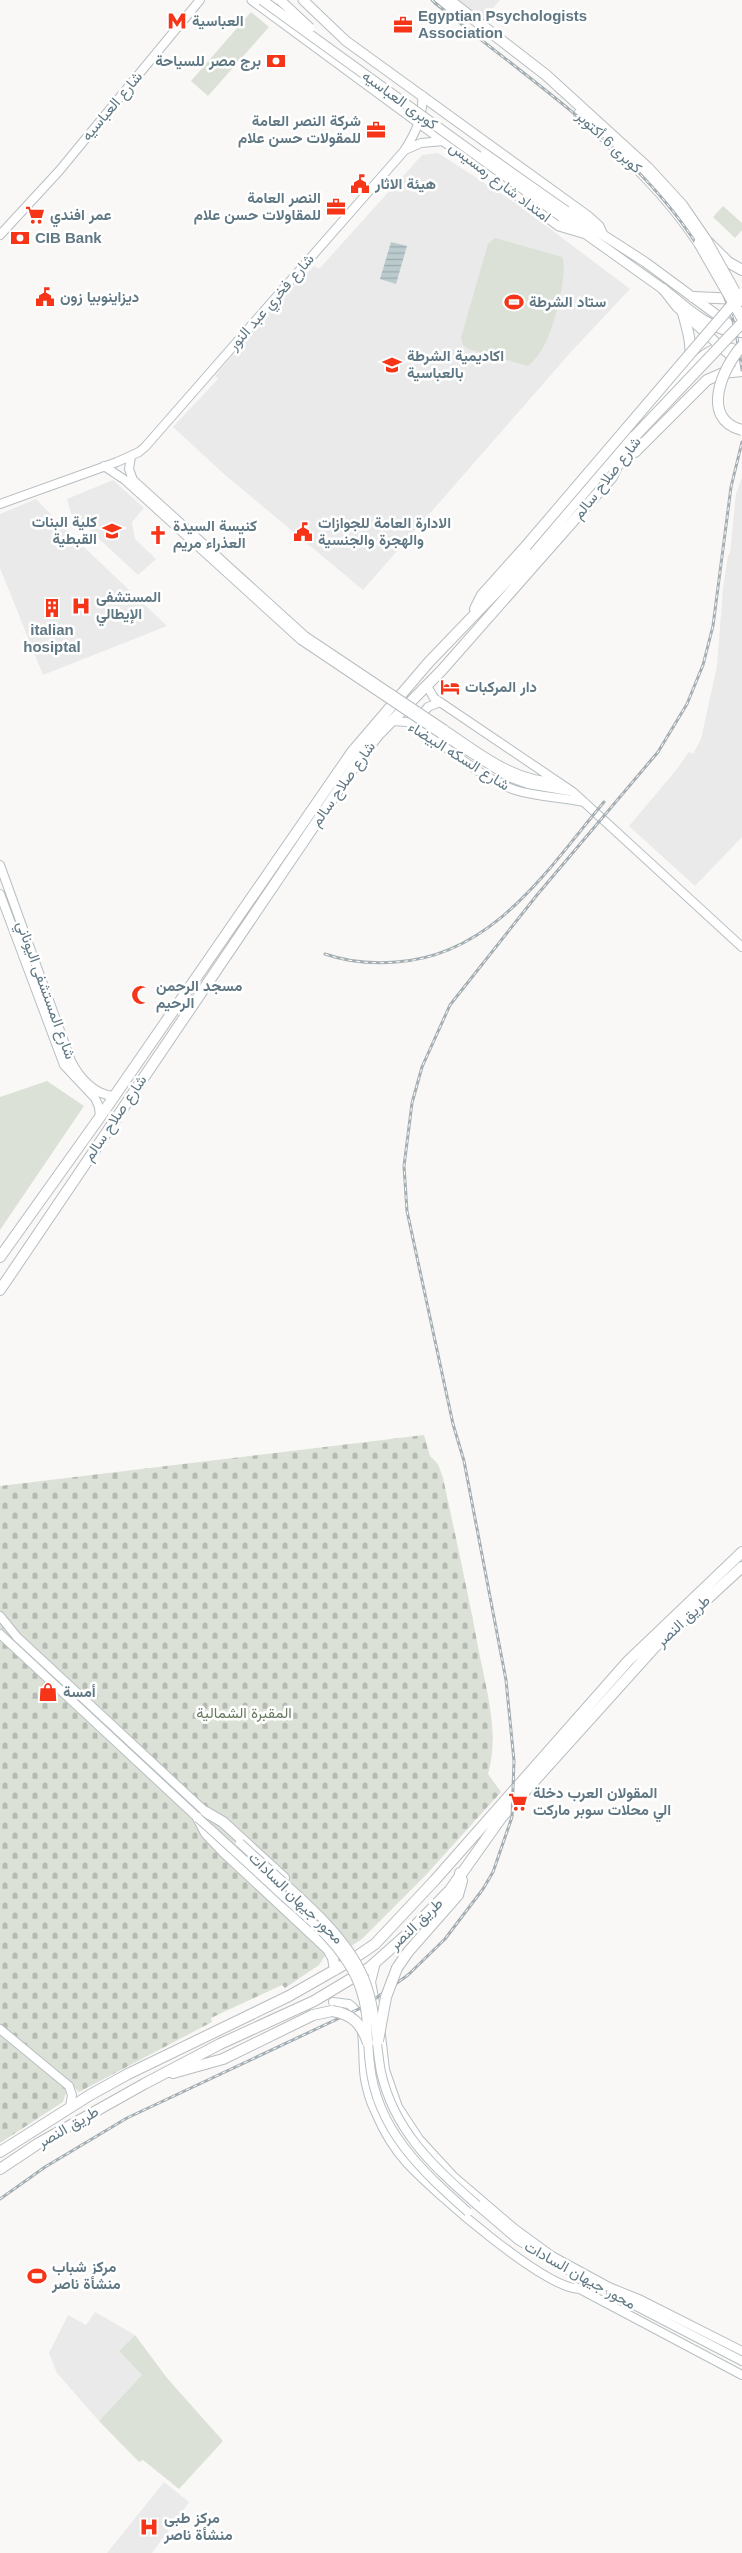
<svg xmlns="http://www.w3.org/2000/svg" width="742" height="2553" font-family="Helvetica,Vazirmatn,sans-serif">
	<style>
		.built { fill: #e9eae9 }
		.grass { fill: #dbe1d6 }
		.cemetery { fill: url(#cemetery-stones) }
		.water { fill: url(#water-rules) }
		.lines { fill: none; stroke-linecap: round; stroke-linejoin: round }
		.secondary-casing { stroke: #b7bfc3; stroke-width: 10 }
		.primary-casing { stroke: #b8bec1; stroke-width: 11 }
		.highway-casing { stroke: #b8bdc0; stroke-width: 12 }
		.secondary { stroke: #fff; stroke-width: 8 }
		.primary { stroke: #fff; stroke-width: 9 }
		.highway { stroke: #fff; stroke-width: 10 }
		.rail-casing { stroke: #a5aeb3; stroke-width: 3 }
		.rail { stroke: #fff; stroke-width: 1; stroke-dasharray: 4; stroke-linecap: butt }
		.secondary-bridge-casing { stroke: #b7bfc3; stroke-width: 10; stroke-linecap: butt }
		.primary-bridge-casing { stroke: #b8bec1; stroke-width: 11; stroke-linecap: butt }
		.highway-bridge-casing { stroke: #b8bdc0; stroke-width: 12; stroke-linecap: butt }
		.secondary-bridge { stroke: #fff; stroke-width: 8 }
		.primary-bridge { stroke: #fff; stroke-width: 9 }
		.highway-bridge { stroke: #fff; stroke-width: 10 }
		.labels { text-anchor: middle; stroke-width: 5; stroke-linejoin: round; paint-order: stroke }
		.poi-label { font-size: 15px; font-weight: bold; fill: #607884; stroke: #fff; text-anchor: start }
		.street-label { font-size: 15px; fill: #607884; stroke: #fff }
		.park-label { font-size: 15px; fill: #687a60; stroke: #fff }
	</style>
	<defs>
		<pattern id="cemetery-stones" width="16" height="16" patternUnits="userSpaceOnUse" patternTransform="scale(1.25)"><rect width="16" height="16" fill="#dbe1d6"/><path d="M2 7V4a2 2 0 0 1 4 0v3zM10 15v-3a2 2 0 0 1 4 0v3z" fill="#b5bbb3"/></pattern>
		<pattern id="water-rules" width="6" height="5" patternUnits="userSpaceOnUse" patternTransform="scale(1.25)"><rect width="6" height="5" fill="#bbcbcd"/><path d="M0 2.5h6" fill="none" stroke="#9baaac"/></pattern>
	</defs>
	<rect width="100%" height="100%" fill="#f9f8f6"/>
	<path class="built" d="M 454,0 L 500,0 L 481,22 Z
		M 438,153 L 517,204 L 630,289 L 570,353 L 363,590 L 224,474 L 173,427 L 218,379 L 215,376 L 279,301 L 314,266 L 319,269 L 422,155 Z
		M 742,477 L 742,837 L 695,886 L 629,826 L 677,769 L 689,752 L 693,754 L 701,739 L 717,666 L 723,589 L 728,555 L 730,554 L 736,494 Z
		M 113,480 L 144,508 L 132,522 L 135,539 L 156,559 L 138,575 L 71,513 L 67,499 Z
		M 36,499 L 64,528 L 167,626 L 43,675 L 0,568 L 0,514 Z
		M 95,2312 L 135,2335 L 119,2351 L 142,2375 L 99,2421 L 57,2373 L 49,2353 L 68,2315 L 86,2325 Z
		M 164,2482 L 189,2502 L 152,2553 L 107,2553 Z"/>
	<path class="grass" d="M 251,12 L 269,27 L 208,96 L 191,81 Z
		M 723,206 L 742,223 L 742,230 L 735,238 L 713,217 Z
		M 495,238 L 562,257 C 569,270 553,331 545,344 C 541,352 535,360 528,366 L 468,349 L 463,345 L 461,338 L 488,244 Z
		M 47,1081 L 84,1106 L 0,1230 L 0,1097 Z
		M 135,2335 L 167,2378 L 223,2441 L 179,2489 L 143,2460 L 139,2462 L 99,2421 L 142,2375 L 119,2351 Z"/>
	<path class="cemetery" d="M 424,1435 L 430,1456 L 438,1464 L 443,1478 C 456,1538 469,1597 480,1657 C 488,1696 499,1735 488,1774 L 501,1792 L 425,1876 L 362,1939 L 351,1946 L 346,1944 L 326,1954 L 319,1965 L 285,1988 L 282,1985 L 211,2018 L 212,2022 L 79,2092 L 74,2087 L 66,2093 L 63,2102 L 0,2143 L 0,1486 Z"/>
	<path class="water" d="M 391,242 L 407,246 L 396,284 L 380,279 Z"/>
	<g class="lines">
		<g class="secondary-casing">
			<path id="secondary" d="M 405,150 L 421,143 L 444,141
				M 0,235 L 59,171 L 200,0
				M 131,456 L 129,469 L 133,480 L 305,636
				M 104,466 L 125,480 L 301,640
				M 0,504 L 117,462 L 139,452 L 145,447 L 404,151 C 415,134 424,116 422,95
				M 427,686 L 434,698 L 573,792 L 742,947
				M 419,718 L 428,707 L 440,702
				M 392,721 L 407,722 L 418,727 C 447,747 482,779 515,790 C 537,797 561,797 584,802
				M 444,729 C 479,753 513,781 557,782
				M 441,734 L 509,777 L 528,784 L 569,791
				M 0,865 L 71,1061 C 79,1077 95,1096 115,1096
				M 0,894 L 64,1065 L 95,1098 L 99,1107 L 100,1117
				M 0,1616 L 17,1637 L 209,1815
				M 0,1634 L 198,1818
				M 376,1962 L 371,1982 L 379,2024
				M 333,2002 L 349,2004 C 368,2016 361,2058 365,2079 C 367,2090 370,2101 375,2111 C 383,2130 393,2148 407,2163 C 434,2192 544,2289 580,2289
				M 0,2029 L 69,2086 L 72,2095 L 70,2107
				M 381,2035 L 385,2070 L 398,2107 L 419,2139 L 453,2176 L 515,2229 L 552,2256 L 609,2287 L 641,2300 L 742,2351
				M 477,2205 L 518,2240 L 570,2271
				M 576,2287 L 742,2375
				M 611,2293 L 742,2361"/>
		</g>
		<g class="primary-casing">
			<path id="primary" d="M 252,0 L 559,226 L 586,234
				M 303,0 L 346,41 L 589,217 L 599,226 L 603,235
				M 566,211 L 645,262 L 740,332
				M 562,217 L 663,289 L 677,307 L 742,366"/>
		</g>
		<g class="highway-casing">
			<path id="highway" d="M 438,0 L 455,13
				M 449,0 L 546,75 L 648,168 L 682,205 L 706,240 L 728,262 L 742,270
				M 579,114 C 626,157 663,189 699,243
				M 663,289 C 686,308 710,332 742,332
				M 693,297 L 739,299
				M 688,369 C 705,354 720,339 742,354
				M 621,450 C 633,420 687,384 690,359 C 692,343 687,328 683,313
				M 635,452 L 707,380 L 723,373 L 742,371
				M 475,609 L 482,595 L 526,546
				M 0,1257 L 100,1117 L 352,752 L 429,662 L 526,561 L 620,450
				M 0,1290 L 360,758 L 379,734 L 442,670 L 560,536 L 612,477 L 621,458 L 637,438
				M 206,1812 L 223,1822 L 284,1878
				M 198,1818 L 206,1833 L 224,1852 L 328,1949 L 333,1958 L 335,1970
				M 397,1968 L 408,1952 L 458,1895 L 462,1881 L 460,1873
				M 173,2073 L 223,2059 L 313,2015 L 332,2011
				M 0,2152 L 90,2095 L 128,2074 L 289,1996 L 347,1963 L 375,1944 L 435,1880 L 628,1661 L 742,1552
				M 0,2169 L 39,2143 L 144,2084 L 220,2044 L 314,2001 L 369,1968 L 405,1936 L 450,1890 L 501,1818 L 655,1647 L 742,1567"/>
		</g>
		<use href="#secondary" class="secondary"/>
		<use href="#primary" class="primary"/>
		<use href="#highway" class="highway"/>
		<g class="rail-casing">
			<path id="rail" d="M 432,0 C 538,90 681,174 730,311 C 737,330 739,351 742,370
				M 325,954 C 348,962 372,964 396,962 C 493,956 547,870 604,802
				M 0,2199 L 45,2167 L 127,2118 L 365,2006 L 408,1975 L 445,1939 L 483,1889 L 493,1872 L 512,1817 L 514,1761 L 506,1680 L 464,1461 L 453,1424 L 407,1211 L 404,1166 L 412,1103 L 422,1067 L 450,1005 L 537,895 L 658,752 L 687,704 L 703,665 L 713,626 L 731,487 L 742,442"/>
		</g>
		<use href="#rail" class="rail"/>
		<g class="secondary-bridge-casing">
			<path id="secondary-bridge" d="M 305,636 L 444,729
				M 301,640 L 441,734
				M 198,1818 C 226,1843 254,1869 282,1895 C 309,1919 339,1943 355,1976 C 370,2008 366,2032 370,2065 C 377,2130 422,2171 468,2212
				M 240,1843 C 279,1880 335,1921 360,1969 C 378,2004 374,2036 381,2072 C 394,2131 434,2167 477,2205"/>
		</g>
		<g class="primary-bridge-casing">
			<path id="primary-bridge" d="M 262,0 L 562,217
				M 280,0 L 310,28
				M 485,154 L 566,211"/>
		</g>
		<g class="highway-bridge-casing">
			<path id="highway-bridge" d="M 706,240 L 740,301
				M 699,243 L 742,318
				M 742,346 C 723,367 699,419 742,430
				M 635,436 L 742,323
				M 526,546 L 742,293
				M 332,2011 C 353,2014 362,2025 368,2043
				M 378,2041 L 386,1997 L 397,1968"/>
		</g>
		<use href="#secondary-bridge" class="secondary-bridge"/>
		<use href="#primary-bridge" class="primary-bridge"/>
		<use href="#highway-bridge" class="highway-bridge"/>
	</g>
	<defs>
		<g id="metro-bare" transform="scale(1.5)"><path d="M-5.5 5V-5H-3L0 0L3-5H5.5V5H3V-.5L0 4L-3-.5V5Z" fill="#f63418" stroke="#fff" stroke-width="2.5" paint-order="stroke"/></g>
		<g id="office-bare" transform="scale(1.5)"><path d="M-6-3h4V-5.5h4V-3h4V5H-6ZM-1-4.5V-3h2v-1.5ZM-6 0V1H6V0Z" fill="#f63418" stroke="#fff" stroke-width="2.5" paint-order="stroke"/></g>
		<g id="bank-bare" transform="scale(1.5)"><path d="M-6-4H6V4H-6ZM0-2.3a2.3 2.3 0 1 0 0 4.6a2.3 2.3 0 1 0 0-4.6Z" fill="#f63418" stroke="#fff" stroke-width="2.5" paint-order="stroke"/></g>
		<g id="civic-bare" transform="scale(1.5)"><path d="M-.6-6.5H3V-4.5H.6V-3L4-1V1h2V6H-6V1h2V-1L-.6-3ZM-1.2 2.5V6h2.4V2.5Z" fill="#f63418" stroke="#fff" stroke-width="2.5" paint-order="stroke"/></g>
		<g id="supermarket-bare" transform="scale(1.5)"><path d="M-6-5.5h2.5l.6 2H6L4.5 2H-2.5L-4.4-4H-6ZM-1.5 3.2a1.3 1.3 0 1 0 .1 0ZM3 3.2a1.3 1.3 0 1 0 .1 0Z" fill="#f63418" stroke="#fff" stroke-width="2.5" paint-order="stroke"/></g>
		<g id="stadium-bare" transform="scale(1.5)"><path d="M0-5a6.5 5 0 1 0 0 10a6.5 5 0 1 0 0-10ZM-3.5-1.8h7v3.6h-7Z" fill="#f63418" stroke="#fff" stroke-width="2.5" paint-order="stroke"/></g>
		<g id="university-bare" transform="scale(1.5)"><path d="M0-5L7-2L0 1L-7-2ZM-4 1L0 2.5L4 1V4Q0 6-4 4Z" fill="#f63418" stroke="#fff" stroke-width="2.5" paint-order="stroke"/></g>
		<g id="school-bare" transform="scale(1.5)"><path d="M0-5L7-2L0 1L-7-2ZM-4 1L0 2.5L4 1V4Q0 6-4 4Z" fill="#f63418" stroke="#fff" stroke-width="2.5" paint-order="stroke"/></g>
		<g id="church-bare" transform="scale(1.5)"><path d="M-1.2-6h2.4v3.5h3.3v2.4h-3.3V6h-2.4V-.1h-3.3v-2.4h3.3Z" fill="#f63418" stroke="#fff" stroke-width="2.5" paint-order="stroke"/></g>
		<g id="hospital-bare" transform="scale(1.5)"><path d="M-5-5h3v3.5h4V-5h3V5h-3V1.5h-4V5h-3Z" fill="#f63418" stroke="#fff" stroke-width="2.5" paint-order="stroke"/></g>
		<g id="building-bare" transform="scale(1.5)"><path d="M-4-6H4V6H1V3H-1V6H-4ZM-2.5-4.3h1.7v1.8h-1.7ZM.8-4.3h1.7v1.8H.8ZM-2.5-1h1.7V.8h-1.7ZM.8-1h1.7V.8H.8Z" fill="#f63418" stroke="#fff" stroke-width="2.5" paint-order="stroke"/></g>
		<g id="hotel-bare" transform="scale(1.5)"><path d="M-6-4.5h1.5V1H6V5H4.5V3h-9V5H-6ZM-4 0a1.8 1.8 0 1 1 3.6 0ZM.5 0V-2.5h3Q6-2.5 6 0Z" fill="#f63418" stroke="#fff" stroke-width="2.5" paint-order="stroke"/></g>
		<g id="mosque-bare" transform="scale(1.5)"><path d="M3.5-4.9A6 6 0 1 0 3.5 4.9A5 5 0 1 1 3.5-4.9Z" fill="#f63418" stroke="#fff" stroke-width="2.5" paint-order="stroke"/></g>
		<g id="shop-bare" transform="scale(1.5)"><path d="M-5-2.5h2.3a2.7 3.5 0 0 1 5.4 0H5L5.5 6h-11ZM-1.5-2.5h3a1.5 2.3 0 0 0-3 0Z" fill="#f63418" stroke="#fff" stroke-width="2.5" paint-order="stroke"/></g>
	</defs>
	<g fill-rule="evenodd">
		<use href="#metro-bare" x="177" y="21"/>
		<use href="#office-bare" x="403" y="25"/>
		<use href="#bank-bare" x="276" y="61"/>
		<use href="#office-bare" x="376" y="130"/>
		<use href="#civic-bare" x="360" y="184"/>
		<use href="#office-bare" x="336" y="207"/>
		<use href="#supermarket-bare" x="35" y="215"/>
		<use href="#bank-bare" x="20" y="238"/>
		<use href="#civic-bare" x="45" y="297"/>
		<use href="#stadium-bare" x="514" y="302"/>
		<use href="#university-bare" x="392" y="365"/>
		<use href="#school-bare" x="112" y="531"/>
		<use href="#civic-bare" x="303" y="532"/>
		<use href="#church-bare" x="158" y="535"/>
		<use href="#hospital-bare" x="81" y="606"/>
		<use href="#building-bare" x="52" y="608"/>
		<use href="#hotel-bare" x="450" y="687"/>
		<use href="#mosque-bare" x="141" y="995"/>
		<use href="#shop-bare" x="48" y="1692"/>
		<use href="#supermarket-bare" x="518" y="1802"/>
		<use href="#stadium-bare" x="37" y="2276"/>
		<use href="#hospital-bare" x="149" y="2527"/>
	</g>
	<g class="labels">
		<g class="poi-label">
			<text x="418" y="21">Egyptian Psychologists<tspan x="418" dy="17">Association</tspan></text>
			<text x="192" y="26">العباسية</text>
			<text x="261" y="66" text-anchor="end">برج مصر للسياحة</text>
			<text x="361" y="126" text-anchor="end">شركة النصر العامة<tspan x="361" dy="17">للمقولات حسن علام</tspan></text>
			<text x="375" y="189">هيئة الاثار</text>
			<text x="321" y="203" text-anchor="end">النصر العامة<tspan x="321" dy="17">للمقاولات حسن علام</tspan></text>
			<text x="50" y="220">عمر افندي</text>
			<text x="35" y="243">CIB Bank</text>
			<text x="60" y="302">ديزاينوبيا زون</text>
			<text x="529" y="307">ستاد الشرطة</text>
			<text x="407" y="361">اكاديمية الشرطة<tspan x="407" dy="17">بالعباسية</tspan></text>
			<text x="97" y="527" text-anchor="end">كلية البنات<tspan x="97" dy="17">القبطية</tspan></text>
			<text x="318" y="528">الادارة العامة للجوازات<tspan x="318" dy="17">والهجرة والجنسية</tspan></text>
			<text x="173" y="531">كنيسة السيدة<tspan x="173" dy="17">العذراء مريم</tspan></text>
			<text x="96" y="602">المستشفى<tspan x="96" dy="17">الإيطالي</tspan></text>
			<text x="52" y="635" text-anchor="middle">italian<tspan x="52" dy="17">hosiptal</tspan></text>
			<text x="465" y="692">دار المركبات</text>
			<text x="156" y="991">مسجد الرحمن<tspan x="156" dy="17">الرحيم</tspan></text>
			<text x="63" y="1697">أمسة</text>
			<text x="533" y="1798">المقولان العرب دخلة<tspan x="533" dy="17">الي محلات سوبر ماركت</tspan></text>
			<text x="52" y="2272">مركز شباب<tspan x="52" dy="17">منشأة ناصر</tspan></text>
			<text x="164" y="2523">مركز طبى<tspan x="164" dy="17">منشأة ناصر</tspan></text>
		</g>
		<g class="street-label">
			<text transform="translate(400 100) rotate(36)" y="5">كوبرى العباسيه</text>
			<text transform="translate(112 106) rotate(-50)" y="5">شارع العباسيه</text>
			<text transform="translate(609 142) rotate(43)" y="5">كوبرى 6 أكتوبر</text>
			<text transform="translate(500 182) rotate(37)" y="5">امتداد شارع رمسيس</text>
			<text transform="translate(271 302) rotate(-49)" y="5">شارع فخري عبد النور</text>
			<text transform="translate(607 478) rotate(-52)" y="5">شارع صلاح سالم</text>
			<text transform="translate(459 756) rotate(32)" y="5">شارع السكه البيضاء</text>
			<text transform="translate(343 784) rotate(-55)" y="5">شارع صلاح سالم</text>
			<text transform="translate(46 990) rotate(70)" y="5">شارع المستشفى اليوناني</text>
			<text transform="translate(115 1118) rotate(-56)" y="5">شارع صلاح سالم</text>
			<text transform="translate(683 1621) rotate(-43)" y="5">طريق النصر</text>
			<text transform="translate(296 1898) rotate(44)" y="5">محور جيهان السادات</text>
			<text transform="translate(416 1924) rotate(-44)" y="5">طريق النصر</text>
			<text transform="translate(68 2127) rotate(-30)" y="5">طريق النصر</text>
			<text transform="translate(580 2275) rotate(29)" y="5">محور جيهان السادات</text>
		</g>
		<g class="park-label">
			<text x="244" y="1718">المقبرة الشمالية</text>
		</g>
	</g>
</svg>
